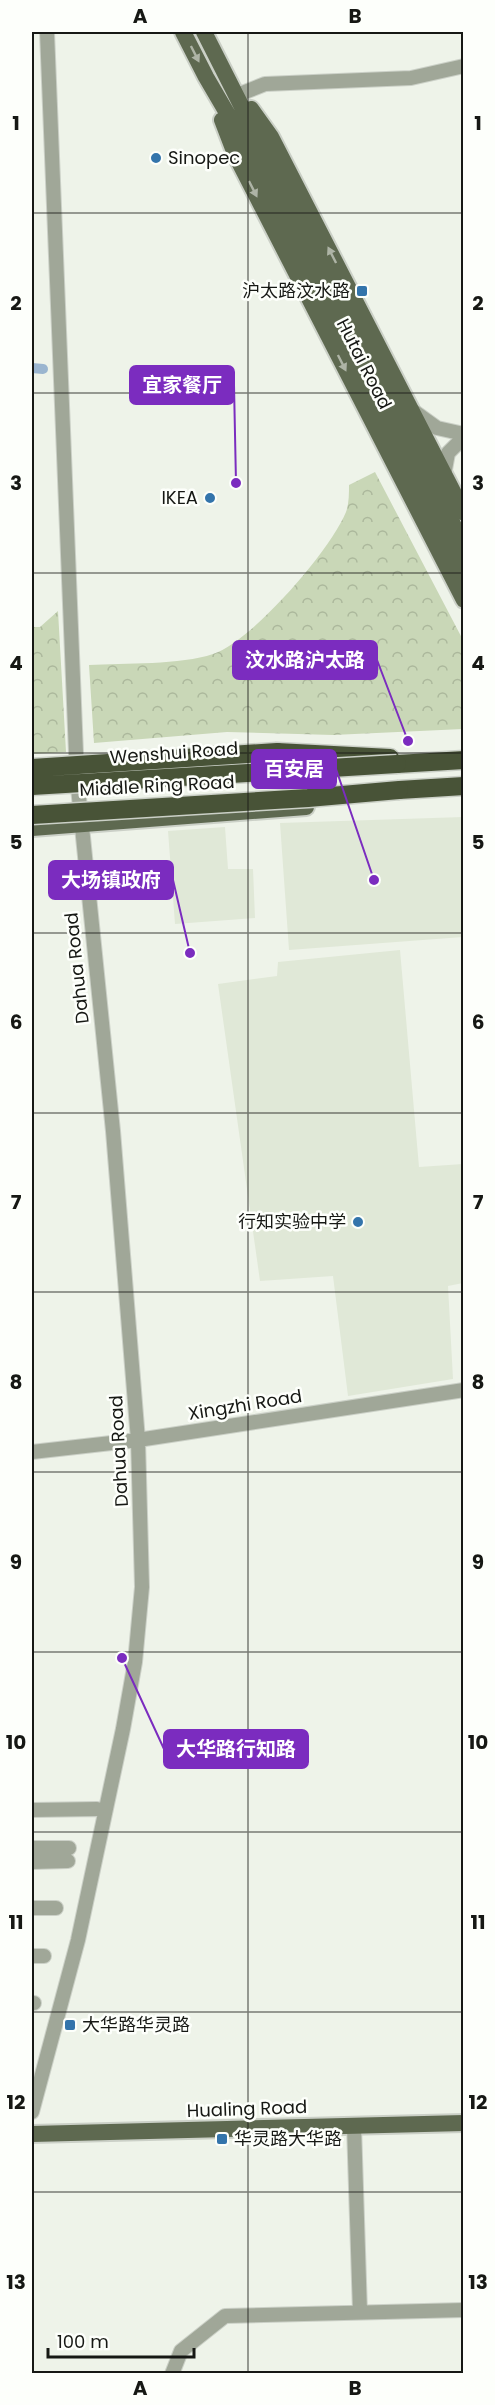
<svg xmlns="http://www.w3.org/2000/svg" width="495" height="2405" font-family="Poppins,'Noto Sans SC',sans-serif">
	<style>
		.built { fill: #e0e8d7 }
		.forest { fill: url(#forest-crowns) }
		.lines { fill: none; stroke-linecap: round; stroke-linejoin: round }
		.canal { stroke: #9ab5cf; stroke-width: 10 }
		.minor-casing { stroke: #cbd0c7; stroke-width: 16 }
		.major-casing { stroke: #cbd0c7; stroke-width: 20 }
		.highway-casing { stroke: #cbd0c7; stroke-width: 21 }
		.minor { stroke: #a0a798; stroke-width: 14 }
		.major { stroke: #5e6950; stroke-width: 16 }
		.highway { stroke: #485337; stroke-width: 18 }
		.highway-bridge-casing { stroke: #cbd0c7; stroke-width: 21; stroke-linecap: butt }
		.highway-bridge { stroke: #485337; stroke-width: 18 }
		.oneway { fill: #aeb4a6 }
		.grid { fill: none; stroke: #161814; stroke-width: 1.5; stroke-opacity: 0.55 }
		.poi-dot { fill: #3374ab; stroke: #fdfffb; stroke-width: 2 }
		.labels { text-anchor: middle; stroke-width: 5; stroke-linejoin: round; paint-order: stroke }
		.poi-label { font-size: 18px; fill: #161814; stroke: #fdfffb; text-anchor: start }
		.street-label { font-size: 18px; fill: #161814; stroke: #fdfffb }
		.leader { fill: none; stroke: #7b2cbf; stroke-width: 2 }
		.callout-dot { fill: #7b2cbf; stroke: #fdfffb; stroke-width: 2 }
		.callout { fill: #7b2cbf; stroke: #7b2cbf; stroke-width: 2 }
		.callout-label { font-size: 20px; text-anchor: middle; font-weight: bold; fill: #fff }
		.neatline { fill: none; stroke: #161814; stroke-width: 2 }
		.grid-label { font-size: 20px; text-anchor: middle; font-weight: bold; fill: #161814 }
	</style>
	<defs>
		<pattern id="forest-crowns" width="20" height="18" patternUnits="userSpaceOnUse" patternTransform="scale(1.5)"><rect width="20" height="18" fill="#c9d7b7"/><path d="M2 6a3 3 0 1 1 6 0M12 15a3 3 0 1 1 6 0" fill="none" stroke="#acb89c"/></pattern>
	</defs>
	<rect width="100%" height="100%" fill="#eef3e9"/>
	<path class="built" d="M 463,817 L 463,937 L 289,950 L 280,823 Z
		M 225,827 L 228,869 L 253,869 L 255,918 L 175,924 L 168,831 Z
		M 400,950 L 419,1167 L 463,1164 L 463,1283 L 448,1286 L 453,1379 L 348,1396 L 333,1276 L 260,1281 L 218,984 L 277,976 L 278,962 Z"/>
	<path class="forest" d="M 375,472 L 463,640 L 463,729 L 333,735 L 227,732 L 94,743 L 89,665 C 124,663 181,665 213,654 C 252,641 330,551 346,512 C 349,504 349,494 349,485 Z
		M 58,611 L 66,752 L 32,754 L 32,627 L 40,627 Z"/>
	<g class="lines">
		<path class="canal" d="M 32,368 L 43,369"/>
		<g class="minor-casing">
			<path id="minor" d="M 240,94 L 265,84 L 411,78 L 464,66
				M 412,410 L 437,428 L 464,434
				M 444,475 L 448,453 L 464,437
				M 32,1452 L 138,1440 L 464,1390
				M 32,1810 L 97,1809
				M 32,1848 L 69,1848
				M 32,1862 L 68,1861
				M 32,1908 L 56,1908
				M 32,1956 L 44,1956
				M 32,2003 L 34,2003
				M 32,2112 L 78,1940 L 123,1729 L 135,1662 L 142,1587 L 138,1440 L 113,1131 L 77,778 L 47,32
				M 354,2126 L 360,2312
				M 172,2374 L 181,2351 L 225,2316 L 464,2310"/>
		</g>
		<g class="major-casing">
			<path id="major" d="M 183,32 L 206,77 L 248,149 L 464,574
				M 204,32 L 464,546
				M 251,109 L 271,137 L 464,513
				M 222,120 L 235,154 L 464,600
				M 32,828 L 306,807
				M 32,2134 L 464,2123"/>
		</g>
		<g class="highway-casing">
			<path id="highway" d="M 277,752 L 390,758
				M 397,764 L 464,760
				M 399,790 L 464,786"/>
		</g>
		<use href="#minor" class="minor"/>
		<use href="#major" class="major"/>
		<use href="#highway" class="highway"/>
		<g class="highway-bridge-casing">
			<path id="highway-bridge" d="M 32,768 L 277,752
				M 32,786 L 397,764
				M 32,815 L 308,798 L 399,790"/>
		</g>
		<use href="#highway-bridge" class="highway-bridge"/>
	</g>
	<defs><path id="oneway-solid" d="M-6-.8H1V-3.2L6.5 0L1 3.2V.8H-6Z" transform="scale(1.5)"/></defs>
	<g class="oneway">
		<use href="#oneway-solid" transform="translate(195 54) rotate(63)"/>
		<use href="#oneway-solid" transform="translate(253 189) rotate(63)"/>
		<use href="#oneway-solid" transform="translate(332 255) rotate(-117)"/>
		<use href="#oneway-solid" transform="translate(342 363) rotate(63)"/>
	</g>
	<path class="grid" d="M 248,32 L 248,2374M 32,213 L 464,213M 32,393 L 464,393M 32,573 L 464,573M 32,753 L 464,753M 32,933 L 464,933M 32,1113 L 464,1113M 32,1292 L 464,1292M 32,1472 L 464,1472M 32,1652 L 464,1652M 32,1832 L 464,1832M 32,2012 L 464,2012M 32,2192 L 464,2192"/>
	<g class="poi-dot">
		<circle cx="156" cy="158" r="6"/>
		<rect x="356" y="285" width="12" height="12" rx="3"/>
		<circle cx="210" cy="498" r="6"/>
		<circle cx="358" cy="1222" r="6"/>
		<rect x="64" y="2019" width="12" height="12" rx="3"/>
		<rect x="216" y="2133" width="12" height="12" rx="3"/>
	</g>
	<g class="labels">
		<g class="poi-label">
			<text x="168" y="164">Sinopec</text>
			<text x="350" y="297" text-anchor="end">沪太路汶水路</text>
			<text x="198" y="504" text-anchor="end">IKEA</text>
			<text x="346" y="1228" text-anchor="end">行知实验中学</text>
			<text x="82" y="2031">大华路华灵路</text>
			<text x="234" y="2145">华灵路大华路</text>
		</g>
		<g class="street-label">
			<text transform="translate(364 364) rotate(63)" y="6">Hutai Road</text>
			<text transform="translate(174 753) rotate(-4)" y="6">Wenshui Road</text>
			<text transform="translate(157 786) rotate(-3)" y="6">Middle Ring Road</text>
			<text transform="translate(77 968) rotate(-96)" y="6">Dahua Road</text>
			<text transform="translate(245 1405) rotate(-9)" y="6">Xingzhi Road</text>
			<text transform="translate(119 1451) rotate(-93)" y="6">Dahua Road</text>
			<text transform="translate(247 2109) rotate(-2)" y="6">Hualing Road</text>
		</g>
	</g>
	<path class="leader" d="M236 483L234 385M408 741L377 660M374 880L336 769M190 953L173 880M122 1658L164 1749"/>
	<g class="callout-dot">
		<circle cx="236" cy="483" r="6"/>
		<circle cx="408" cy="741" r="6"/>
		<circle cx="374" cy="880" r="6"/>
		<circle cx="190" cy="953" r="6"/>
		<circle cx="122" cy="1658" r="6"/>
	</g>
	<g class="callout">
		<rect x="130" y="366" width="104" height="38" rx="6"/>
		<rect x="233" y="641" width="144" height="38" rx="6"/>
		<rect x="252" y="750" width="84" height="38" rx="6"/>
		<rect x="49" y="861" width="124" height="38" rx="6"/>
		<rect x="164" y="1730" width="144" height="38" rx="6"/>
	</g>
	<g class="callout-label">
		<text x="182" y="392">宜家餐厅</text>
		<text x="305" y="667">汶水路沪太路</text>
		<text x="294" y="776">百安居</text>
		<text x="111" y="887">大场镇政府</text>
		<text x="236" y="1756">大华路行知路</text>
	</g>
	<rect width="495" height="2405" fill="none" stroke="#fdfffb" stroke-width="66"/>
	<path d="M48 2348v9h146v-9" fill="none" stroke="#161814" stroke-width="3"/>
	<text x="57" y="2348" font-size="18" fill="#161814" stroke="#fdfffb" stroke-width="4.5" paint-order="stroke">100 m</text>
	<rect x="33" y="33" width="429" height="2339" class="neatline"/>
	<g class="grid-label">
		<text x="140" y="23">A</text>
		<text x="355" y="23">B</text>
		<text x="16" y="130">1</text>
		<text x="478" y="130">1</text>
		<text x="16" y="310">2</text>
		<text x="478" y="310">2</text>
		<text x="16" y="490">3</text>
		<text x="478" y="490">3</text>
		<text x="16" y="670">4</text>
		<text x="478" y="670">4</text>
		<text x="16" y="849">5</text>
		<text x="478" y="849">5</text>
		<text x="16" y="1029">6</text>
		<text x="478" y="1029">6</text>
		<text x="16" y="1209">7</text>
		<text x="478" y="1209">7</text>
		<text x="16" y="1389">8</text>
		<text x="478" y="1389">8</text>
		<text x="16" y="1569">9</text>
		<text x="478" y="1569">9</text>
		<text x="16" y="1749">10</text>
		<text x="478" y="1749">10</text>
		<text x="16" y="1929">11</text>
		<text x="478" y="1929">11</text>
		<text x="16" y="2109">12</text>
		<text x="478" y="2109">12</text>
		<text x="16" y="2289">13</text>
		<text x="478" y="2289">13</text>
		<text x="140" y="2395">A</text>
		<text x="355" y="2395">B</text>
	</g>
</svg>
